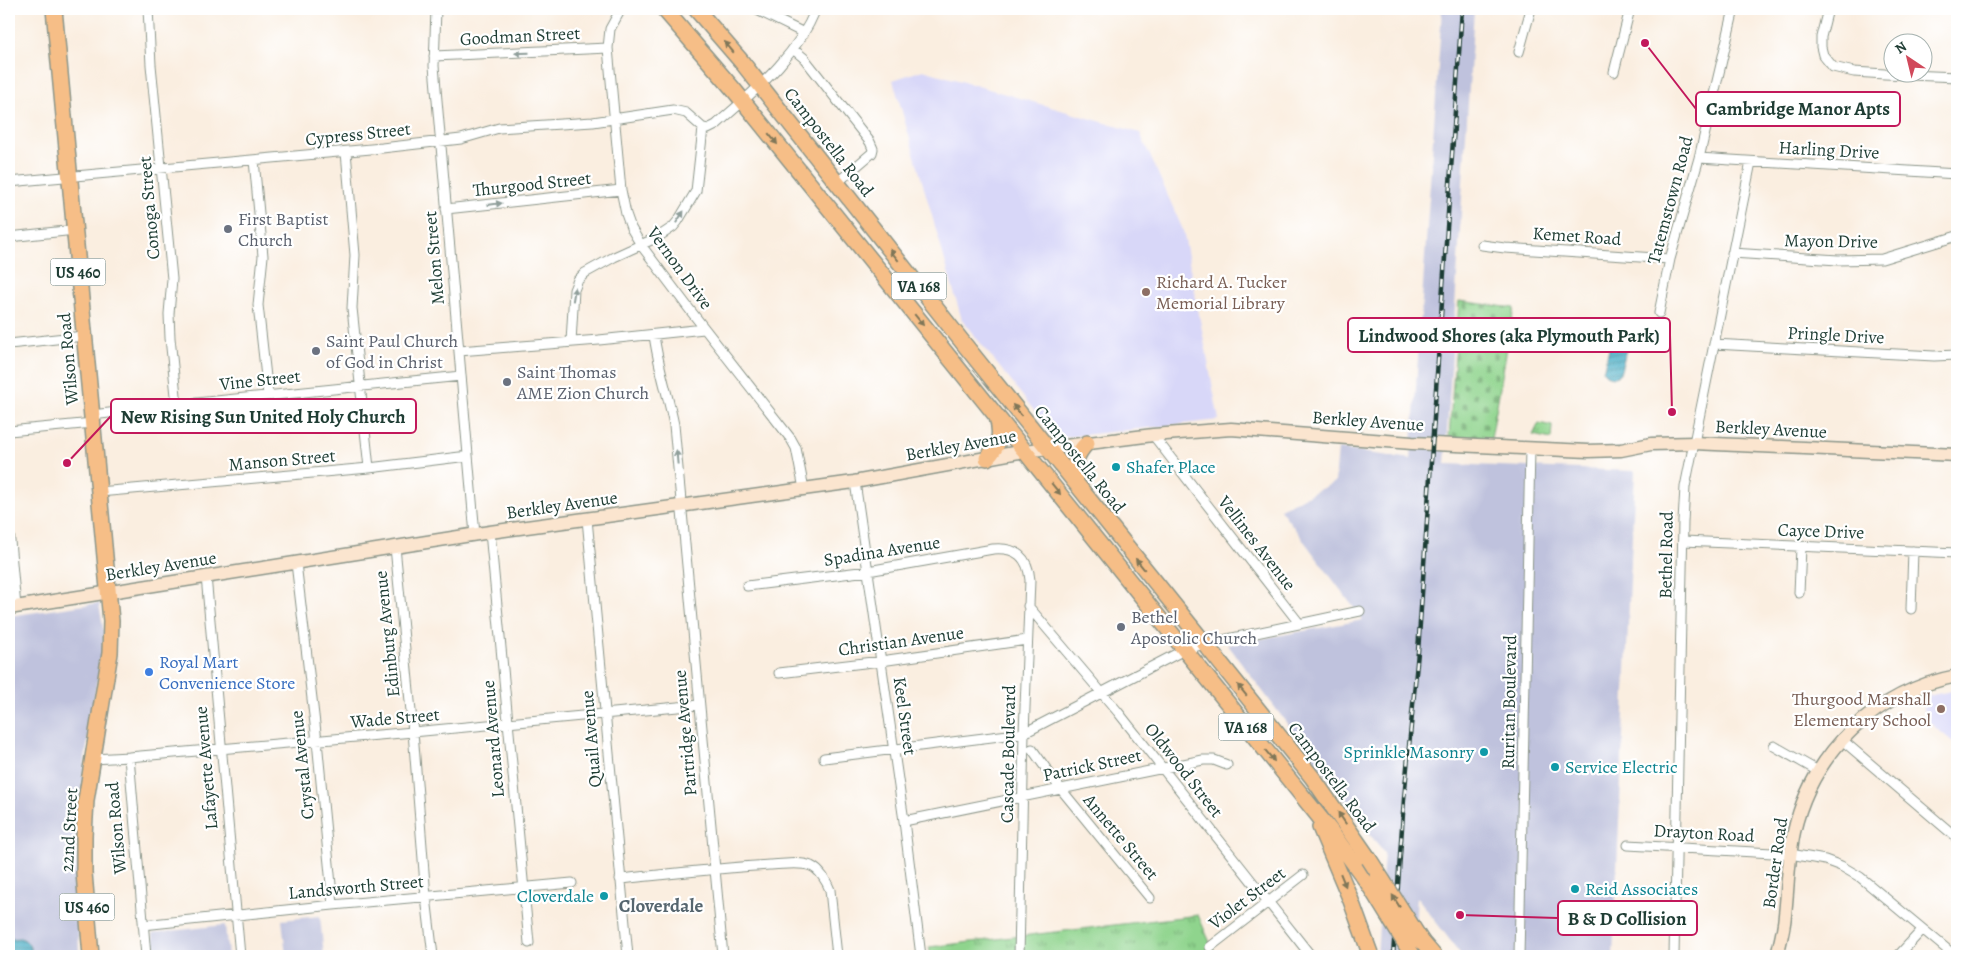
<svg xmlns="http://www.w3.org/2000/svg" width="1966" height="965" font-family="Alegreya,serif">
	<style>
		.built { fill: #d8d7f8 }
		.industrial { fill: #bfc2dd }
		.grass { fill: url(#grass-tufts); stroke: #578860 }
		.cemetery { fill: url(#cemetery-stones); stroke: #578860 }
		.water { fill: url(#water-rules); stroke: #32747c }
		.lines { fill: none; stroke-linecap: round; stroke-linejoin: round }
		.street-casing { stroke: #8c968a; stroke-width: 11 }
		.secondary-casing { stroke: #8c968a; stroke-width: 15 }
		.primary-casing { stroke: #8c968a; stroke-width: 18 }
		.street { stroke: #fff; stroke-width: 9 }
		.secondary { stroke: #fbe5cf; stroke-width: 12 }
		.primary { stroke: #f6be87; stroke-width: 15 }
		.rail-casing { stroke: #1f3d34; stroke-width: 4.5 }
		.rail { stroke: #fff; stroke-width: 2.5; stroke-dasharray: 8; stroke-linecap: butt }
		.primary-bridge-casing { stroke: #8c968a; stroke-width: 18; stroke-linecap: butt }
		.primary-bridge { stroke: #f6be87; stroke-width: 15 }
		.oneway { fill: #807759 }
		.oneway2 { fill: #8f9e9a }
		.worship-dot { fill: #6b7280; stroke: #fff; stroke-width: 2 }
		.education-dot { fill: #8d6e63; stroke: #fff; stroke-width: 2 }
		.culture-dot { fill: #0f9aa8; stroke: #fff; stroke-width: 2 }
		.shop-dot { fill: #3f7fe0; stroke: #fff; stroke-width: 2 }
		.labels { text-anchor: middle; stroke-width: 4.5; stroke-linejoin: round; paint-order: stroke }
		.shield { fill: #fff; stroke: #627771; stroke-width: 1 }
		.shield-label { font-size: 16px; font-weight: bold; fill: #1f3d34 }
		.street-label { font-size: 18px; fill: #1f3d34; stroke: #fff }
		.worship-label { font-size: 18px; fill: #5b616d; stroke: #fff; text-anchor: start }
		.education-label { font-size: 18px; fill: #785e54; stroke: #fff; text-anchor: start }
		.culture-label { font-size: 18px; fill: #0d838f; stroke: #fff; text-anchor: start }
		.shop-label { font-size: 18px; fill: #366cbe; stroke: #fff; text-anchor: start }
		.neighbourhood-label { font-size: 19px; font-weight: bold; fill: #56666f; stroke: #fff }
		.leader { fill: none; stroke: #c2185b; stroke-width: 2 }
		.callout-dot { fill: #c2185b; stroke: #fff; stroke-width: 2 }
		.callout { fill: #fff; stroke: #c2185b; stroke-width: 2 }
		.callout-label { font-size: 19px; text-anchor: middle; font-weight: bold; fill: #1f3d34 }
	</style>
	<defs>
		<pattern id="grass-tufts" width="24" height="20" patternUnits="userSpaceOnUse" patternTransform="scale(1.25)"><rect width="24" height="20" fill="#8fd48d"/><path d="M3 7l-1-3M5 7V3M7 7l1-3M15 17l-1-3M17 17v-4M19 17l1-3" fill="none" stroke="#74ad74"/></pattern>
		<pattern id="cemetery-stones" width="16" height="16" patternUnits="userSpaceOnUse" patternTransform="scale(1.25)"><rect width="16" height="16" fill="#8fd48d"/><path d="M2 7V4a2 2 0 0 1 4 0v3zM10 15v-3a2 2 0 0 1 4 0v3z" fill="#74ad74"/></pattern>
		<pattern id="water-rules" width="6" height="5" patternUnits="userSpaceOnUse" patternTransform="scale(1.25)"><rect width="6" height="5" fill="#44acc4"/><path d="M0 2.5h6" fill="none" stroke="#388da0"/></pattern>
	</defs>
	<rect width="100%" height="100%" fill="#fff"/>
	<filter id="ink" filterUnits="userSpaceOnUse"><feTurbulence type="fractalNoise" baseFrequency=".02" numOctaves="2"/><feDisplacementMap in="SourceGraphic" scale="10" xChannelSelector="R" yChannelSelector="G"/><feConvolveMatrix kernelMatrix="1 2 1 2 8 2 1 2 1" color-interpolation-filters="sRGB"/></filter>
	<filter id="wash" filterUnits="userSpaceOnUse"><feTurbulence type="fractalNoise" baseFrequency=".0096" numOctaves="4" result="noise"/><feDisplacementMap in="SourceGraphic" scale="20" xChannelSelector="R" yChannelSelector="G"/><feGaussianBlur stdDeviation="1.12" result="paint"/><feColorMatrix in="noise" values="0 0 0 0 0 0 0 0 0 0 0 0 0 0 0 0 0 1.4 0 .05"/><feComposite in="paint" operator="in"/></filter>
	<g filter="url(#wash)">
		<rect width="100%" height="100%" fill="#faeee0"/>
		<path class="built" d="M 923,70 L 1140,133 L 1183,230 L 1219,420 L 1056,438 L 962,320 L 893,80 Z
			M 1957,690 L 1957,745 L 1926,720 L 1922,697 Z"/>
		<path class="industrial" d="M 1442,9 L 1474,9 L 1445,464 L 1635,471 L 1613,956 L 1462,956 L 1417,897 L 1413,956 L 1377,956 L 1384,853 L 1228,645 L 1363,620 L 1280,509 L 1335,482 L 1338,449 L 1411,459 Z
			M 99,603 L 104,634 L 103,656 L 96,687 L 85,759 L 76,844 L 79,956 L 9,956 L 9,616 Z
			M 320,916 L 324,956 L 286,956 L 282,920 Z
			M 225,925 L 228,956 L 155,956 L 153,933 Z"/>
		<path class="grass" d="M 1539,423 L 1552,426 L 1551,439 L 1533,435 Z
			M 1198,915 L 1216,956 L 931,956 L 929,947 Z"/>
		<path class="cemetery" d="M 1459,301 L 1514,308 L 1491,439 L 1449,438 Z"/>
		<path class="water" d="M 1617,338 L 1624,339 L 1628,344 L 1620,374 L 1615,377 L 1608,376 L 1603,371 L 1611,341 Z
			M 20,938 C 29,940 30,948 33,956 L 9,956 L 9,939 Z"/>
	</g>
	<g filter="url(#ink)">
		<g class="lines">
			<g class="street-casing">
				<path id="street" d="M 148,9 L 151,65 L 172,279 L 169,314 L 170,338 L 177,405
					M 436,9 L 434,66 L 475,535
					M 621,9 L 610,29 L 608,48 L 621,190 L 626,214 L 631,228 L 641,245 L 690,310 L 791,439 L 796,448 L 804,489
					M 755,9 L 804,33
					M 1828,9 L 1821,37 L 1821,47 L 1823,55 L 1833,67 L 1854,72 L 1885,74 L 1957,77
					M 793,49 L 804,58 L 870,142 L 873,149 L 872,153 L 838,182
					M 1519,52 L 1531,9
					M 434,56 L 608,48
					M 1614,72 L 1630,9
					M 703,128 L 708,129 L 716,125 C 754,91 796,58 816,9
					M 346,152 L 355,255 L 352,308 L 369,468
					M 1699,158 L 1957,174
					M 254,160 L 263,256 L 258,305 L 268,395
					M 9,182 L 382,148 L 461,139 L 499,128 L 593,122 L 673,110 L 686,113 L 703,128
					M 446,209 L 621,190
					M 9,237 L 75,230
					M 1482,245 L 1505,248 L 1670,259
					M 1732,253 L 1838,260 L 1882,259 L 1957,236
					M 1659,313 L 1670,259 L 1699,158 L 1734,9
					M 654,335 C 658,366 668,395 674,425 L 723,956
					M 571,342 L 574,290 L 578,280 L 585,273 L 614,257 L 658,237 L 673,227 L 678,221 L 696,191 L 703,128
					M 9,344 L 84,336
					M 1714,344 L 1934,356 L 1957,355
					M 459,351 L 599,340 L 704,329
					M 92,415 L 177,405 L 461,376
					M 9,431 L 93,423
					M 1153,435 L 1299,623
					M 855,482 L 904,821 L 921,956 L 919,956
					M 99,492 L 369,468 L 468,456
					M 587,519 L 628,956
					M 9,530 L 16,607
					M 490,532 L 529,943
					M 1683,541 L 1957,553
					M 395,547 L 413,732 L 426,897 L 433,956
					M 296,563 L 317,741 L 333,905
					M 206,576 L 240,956
					M 747,586 L 868,571 L 993,549 C 1016,547 1028,557 1030,580 L 1024,733 L 1019,956
					M 1799,593 L 1801,547
					M 1028,606 L 1118,712 L 1311,956
					M 1911,609 L 1913,551
					M 779,673 L 881,661 L 1027,640
					M 1841,739 L 1957,838
					M 1774,746 L 1818,771
					M 1032,749 L 1060,788 L 1150,898
					M 129,757 L 146,956
					M 824,758 L 1024,733 L 1184,650 L 1204,644 L 1360,611
					M 93,759 L 129,757 L 413,732 L 699,705
					M 904,821 L 1203,760 L 1214,760 L 1227,765
					M 1628,845 L 1790,854 L 1825,860 L 1841,866 L 1860,877 L 1955,956
					M 620,879 C 669,874 719,868 769,865 C 782,865 799,861 811,866 C 820,870 827,882 830,890 L 837,956
					M 143,925 L 333,905 L 572,883
					M 1210,947 L 1303,875
					M 1519,956 L 1530,449
					M 1674,956 L 1683,522 L 1685,487 L 1751,162
					M 1898,956 L 1922,930"/>
			</g>
			<g class="secondary-casing">
				<path id="secondary" d="M 9,608 L 490,532 L 854,482 L 1025,451 L 1153,435 L 1231,429 L 1412,443 L 1588,451 L 1621,450 L 1651,444 L 1694,443 L 1957,455
					M 1777,956 C 1780,943 1784,929 1785,915 C 1788,887 1788,860 1794,832 C 1812,752 1877,691 1957,676"/>
			</g>
			<g class="primary-casing">
				<path id="primary" d="M 54,9 L 111,621 L 110,653 L 86,800 L 84,836 L 84,873 L 91,956
					M 664,9 L 734,90 L 1329,829 L 1368,883
					M 696,9 L 741,61 L 964,344 L 1312,777 L 1369,859
					M 987,458 C 1000,445 1002,434 997,417
					M 1076,483 C 1073,466 1075,455 1087,443
					M 1320,827 L 1350,898 L 1371,956
					M 1422,942 L 1434,956"/>
			</g>
			<use href="#street" class="street"/>
			<use href="#secondary" class="secondary"/>
			<use href="#primary" class="primary"/>
			<g class="rail-casing">
				<path id="rail" d="M 1393,956 L 1404,799 L 1418,652 L 1462,9"/>
			</g>
			<use href="#rail" class="rail"/>
			<g class="primary-bridge-casing">
				<path id="primary-bridge" d="M 1369,859 L 1422,942
					M 1368,883 L 1413,956"/>
			</g>
			<use href="#primary-bridge" class="primary-bridge"/>
		</g>
		<defs><path id="oneway-solid" d="M-6-.8H1V-3.2L6.5 0L1 3.2V.8H-6Z" transform="scale(1.25)"/></defs>
		<g class="oneway">
			<use href="#oneway-solid" transform="translate(729 47) rotate(-130)"/>
			<use href="#oneway-solid" transform="translate(773 139) rotate(51)"/>
			<use href="#oneway-solid" transform="translate(894 255) rotate(-128)"/>
			<use href="#oneway-solid" transform="translate(919 320) rotate(51)"/>
			<use href="#oneway-solid" transform="translate(1017 410) rotate(-129)"/>
			<use href="#oneway-solid" transform="translate(1056 489) rotate(51)"/>
			<use href="#oneway-solid" transform="translate(1140 564) rotate(-129)"/>
			<use href="#oneway-solid" transform="translate(1242 690) rotate(-129)"/>
			<use href="#oneway-solid" transform="translate(1270 756) rotate(51)"/>
			<use href="#oneway-solid" transform="translate(1342 818) rotate(-124)"/>
			<use href="#oneway-solid" transform="translate(1343 880) rotate(68)"/>
			<use href="#oneway-solid" transform="translate(1396 901) rotate(-122)"/>
		</g>
		<g class="oneway2">
			<use href="#oneway-solid" transform="translate(522 53) rotate(178)"/>
			<use href="#oneway-solid" transform="translate(495 204) rotate(-7)"/>
			<use href="#oneway-solid" transform="translate(680 217) rotate(-57)"/>
			<use href="#oneway-solid" transform="translate(574 294) rotate(-81)"/>
			<use href="#oneway-solid" transform="translate(677 457) rotate(-95)"/>
		</g>
	</g>
	<g class="worship-dot">
		<circle cx="228" cy="229" r="5"/>
		<circle cx="316" cy="351" r="5"/>
		<circle cx="507" cy="382" r="5"/>
		<circle cx="1121" cy="627" r="5"/>
	</g>
	<g class="education-dot">
		<circle cx="1146" cy="292" r="5"/>
		<circle cx="1941" cy="709" r="5"/>
	</g>
	<g class="culture-dot">
		<circle cx="1116" cy="467" r="5"/>
		<circle cx="1484" cy="752" r="5"/>
		<circle cx="1555" cy="767" r="5"/>
		<circle cx="1575" cy="889" r="5"/>
		<circle cx="604" cy="896" r="5"/>
	</g>
	<circle class="shop-dot" cx="149" cy="672" r="5"/>
	<g class="labels">
		<g class="shield">
			<rect x="50.5" y="258.5" width="55" height="27" rx="4"/>
			<rect x="891.5" y="272.5" width="55" height="27" rx="4"/>
			<rect x="1218.5" y="713.5" width="55" height="27" rx="4"/>
			<rect x="59.5" y="893.5" width="55" height="27" rx="4"/>
		</g>
		<g class="shield-label">
			<text x="78" y="278">US 460</text>
			<text x="919" y="292">VA 168</text>
			<text x="1246" y="733">VA 168</text>
			<text x="87" y="913">US 460</text>
		</g>
		<g class="street-label">
			<text transform="translate(520 36) rotate(-3)" y="6">Goodman Street</text>
			<text transform="translate(358 134) rotate(-6)" y="6">Cypress Street</text>
			<text transform="translate(829 142) rotate(52)" y="6">Campostella Road</text>
			<text transform="translate(1829 150) rotate(3)" y="6">Harling Drive</text>
			<text transform="translate(532 184) rotate(-6)" y="6">Thurgood Street</text>
			<text transform="translate(1670 200) rotate(-75)" y="6">Tatemstown Road</text>
			<text transform="translate(149 208) rotate(-95)" y="6">Conoga Street</text>
			<text transform="translate(1577 236) rotate(4)" y="6">Kemet Road</text>
			<text transform="translate(1831 241) rotate(1)" y="6">Mayon Drive</text>
			<text transform="translate(434 258) rotate(-95)" y="6">Melon Street</text>
			<text transform="translate(680 268) rotate(54)" y="6">Vernon Drive</text>
			<text transform="translate(1836 335) rotate(3)" y="6">Pringle Drive</text>
			<text transform="translate(68 359) rotate(-95)" y="6">Wilson Road</text>
			<text transform="translate(260 380) rotate(-6)" y="6">Vine Street</text>
			<text transform="translate(1368 421) rotate(4)" y="6">Berkley Avenue</text>
			<text transform="translate(1771 429) rotate(3)" y="6">Berkley Avenue</text>
			<text transform="translate(961 445) rotate(-10)" y="6">Berkley Avenue</text>
			<text transform="translate(1080 459) rotate(51)" y="6">Campostella Road</text>
			<text transform="translate(282 460) rotate(-5)" y="6">Manson Street</text>
			<text transform="translate(562 505) rotate(-8)" y="6">Berkley Avenue</text>
			<text transform="translate(1821 531) rotate(2)" y="6">Cayce Drive</text>
			<text transform="translate(1257 543) rotate(52)" y="6">Vellines Avenue</text>
			<text transform="translate(882 551) rotate(-9)" y="6">Spadina Avenue</text>
			<text transform="translate(1666 555) rotate(-89)" y="6">Bethel Road</text>
			<text transform="translate(161 566) rotate(-9)" y="6">Berkley Avenue</text>
			<text transform="translate(387 634) rotate(-96)" y="6">Edinburg Avenue</text>
			<text transform="translate(901 641) rotate(-8)" y="6">Christian Avenue</text>
			<text transform="translate(1509 702) rotate(-89)" y="6">Ruritan Boulevard</text>
			<text transform="translate(905 716) rotate(82)" y="6">Keel Street</text>
			<text transform="translate(395 718) rotate(-5)" y="6">Wade Street</text>
			<text transform="translate(685 733) rotate(-95)" y="6">Partridge Avenue</text>
			<text transform="translate(493 739) rotate(-95)" y="6">Leonard Avenue</text>
			<text transform="translate(591 739) rotate(-95)" y="6">Quail Avenue</text>
			<text transform="translate(1008 754) rotate(-89)" y="6">Cascade Boulevard</text>
			<text transform="translate(302 765) rotate(-96)" y="6">Crystal Avenue</text>
			<text transform="translate(1092 765) rotate(-12)" y="6">Patrick Street</text>
			<text transform="translate(206 768) rotate(-95)" y="6">Lafayette Avenue</text>
			<text transform="translate(1184 770) rotate(52)" y="6">Oldwood Street</text>
			<text transform="translate(1332 777) rotate(53)" y="6">Campostella Road</text>
			<text transform="translate(116 828) rotate(-95)" y="6">Wilson Road</text>
			<text transform="translate(69 830) rotate(-87)" y="6">22nd Street</text>
			<text transform="translate(1704 833) rotate(3)" y="6">Drayton Road</text>
			<text transform="translate(1121 837) rotate(50)" y="6">Annette Street</text>
			<text transform="translate(1775 863) rotate(-82)" y="6">Border Road</text>
			<text transform="translate(356 887) rotate(-5)" y="6">Landsworth Street</text>
			<text transform="translate(1247 898) rotate(-37)" y="6">Violet Street</text>
		</g>
		<g class="worship-label">
			<text x="238" y="225">First Baptist<tspan x="238" dy="21">Church</tspan></text>
			<text x="326" y="347">Saint Paul Church<tspan x="326" dy="21">of God in Christ</tspan></text>
			<text x="517" y="378">Saint Thomas<tspan x="517" dy="21">AME Zion Church</tspan></text>
			<text x="1131" y="623">Bethel<tspan x="1131" dy="21">Apostolic Church</tspan></text>
		</g>
		<g class="education-label">
			<text x="1156" y="288">Richard A. Tucker<tspan x="1156" dy="21">Memorial Library</tspan></text>
			<text x="1931" y="705" text-anchor="end">Thurgood Marshall<tspan x="1931" dy="21">Elementary School</tspan></text>
		</g>
		<g class="culture-label">
			<text x="1126" y="473">Shafer Place</text>
			<text x="1474" y="758" text-anchor="end">Sprinkle Masonry</text>
			<text x="1565" y="773">Service Electric</text>
			<text x="1585" y="895">Reid Associates</text>
			<text x="594" y="902" text-anchor="end">Cloverdale</text>
		</g>
		<g class="shop-label">
			<text x="159" y="668">Royal Mart<tspan x="159" dy="21">Convenience Store</tspan></text>
		</g>
		<g class="neighbourhood-label">
			<text x="661" y="912">Cloverdale</text>
		</g>
	</g>
	<path class="leader" d="M1645 43L1696 109M1672 412L1670 335M67 463L111 416M1460 915L1558 918"/>
	<g class="callout-dot">
		<circle cx="1645" cy="43" r="5"/>
		<circle cx="1672" cy="412" r="5"/>
		<circle cx="67" cy="463" r="5"/>
		<circle cx="1460" cy="915" r="5"/>
	</g>
	<g class="callout">
		<rect x="1696" y="92" width="204" height="34" rx="5"/>
		<rect x="1348" y="318" width="322" height="34" rx="5"/>
		<rect x="111" y="399" width="305" height="34" rx="5"/>
		<rect x="1558" y="901" width="139" height="34" rx="5"/>
	</g>
	<g class="callout-label">
		<text x="1798" y="115">Cambridge Manor Apts</text>
		<text x="1509" y="342">Lindwood Shores (aka Plymouth Park)</text>
		<text x="263" y="423">New Rising Sun United Holy Church</text>
		<text x="1627" y="925">B &amp; D Collision</text>
	</g>
	<rect width="1966" height="965" fill="none" stroke="#fff" stroke-width="30"/>
	<g transform="translate(1908 58) rotate(325)"><circle r="24" fill="#ffffff" stroke="#a5b1ae"/>
	<path d="M0-4L9 19L0 12L-9 19Z" fill="#d1495b"/>
	<text y="-8" font-size="14" font-weight="bold" text-anchor="middle" fill="#1f3d34">N</text>
	</g>
</svg>
